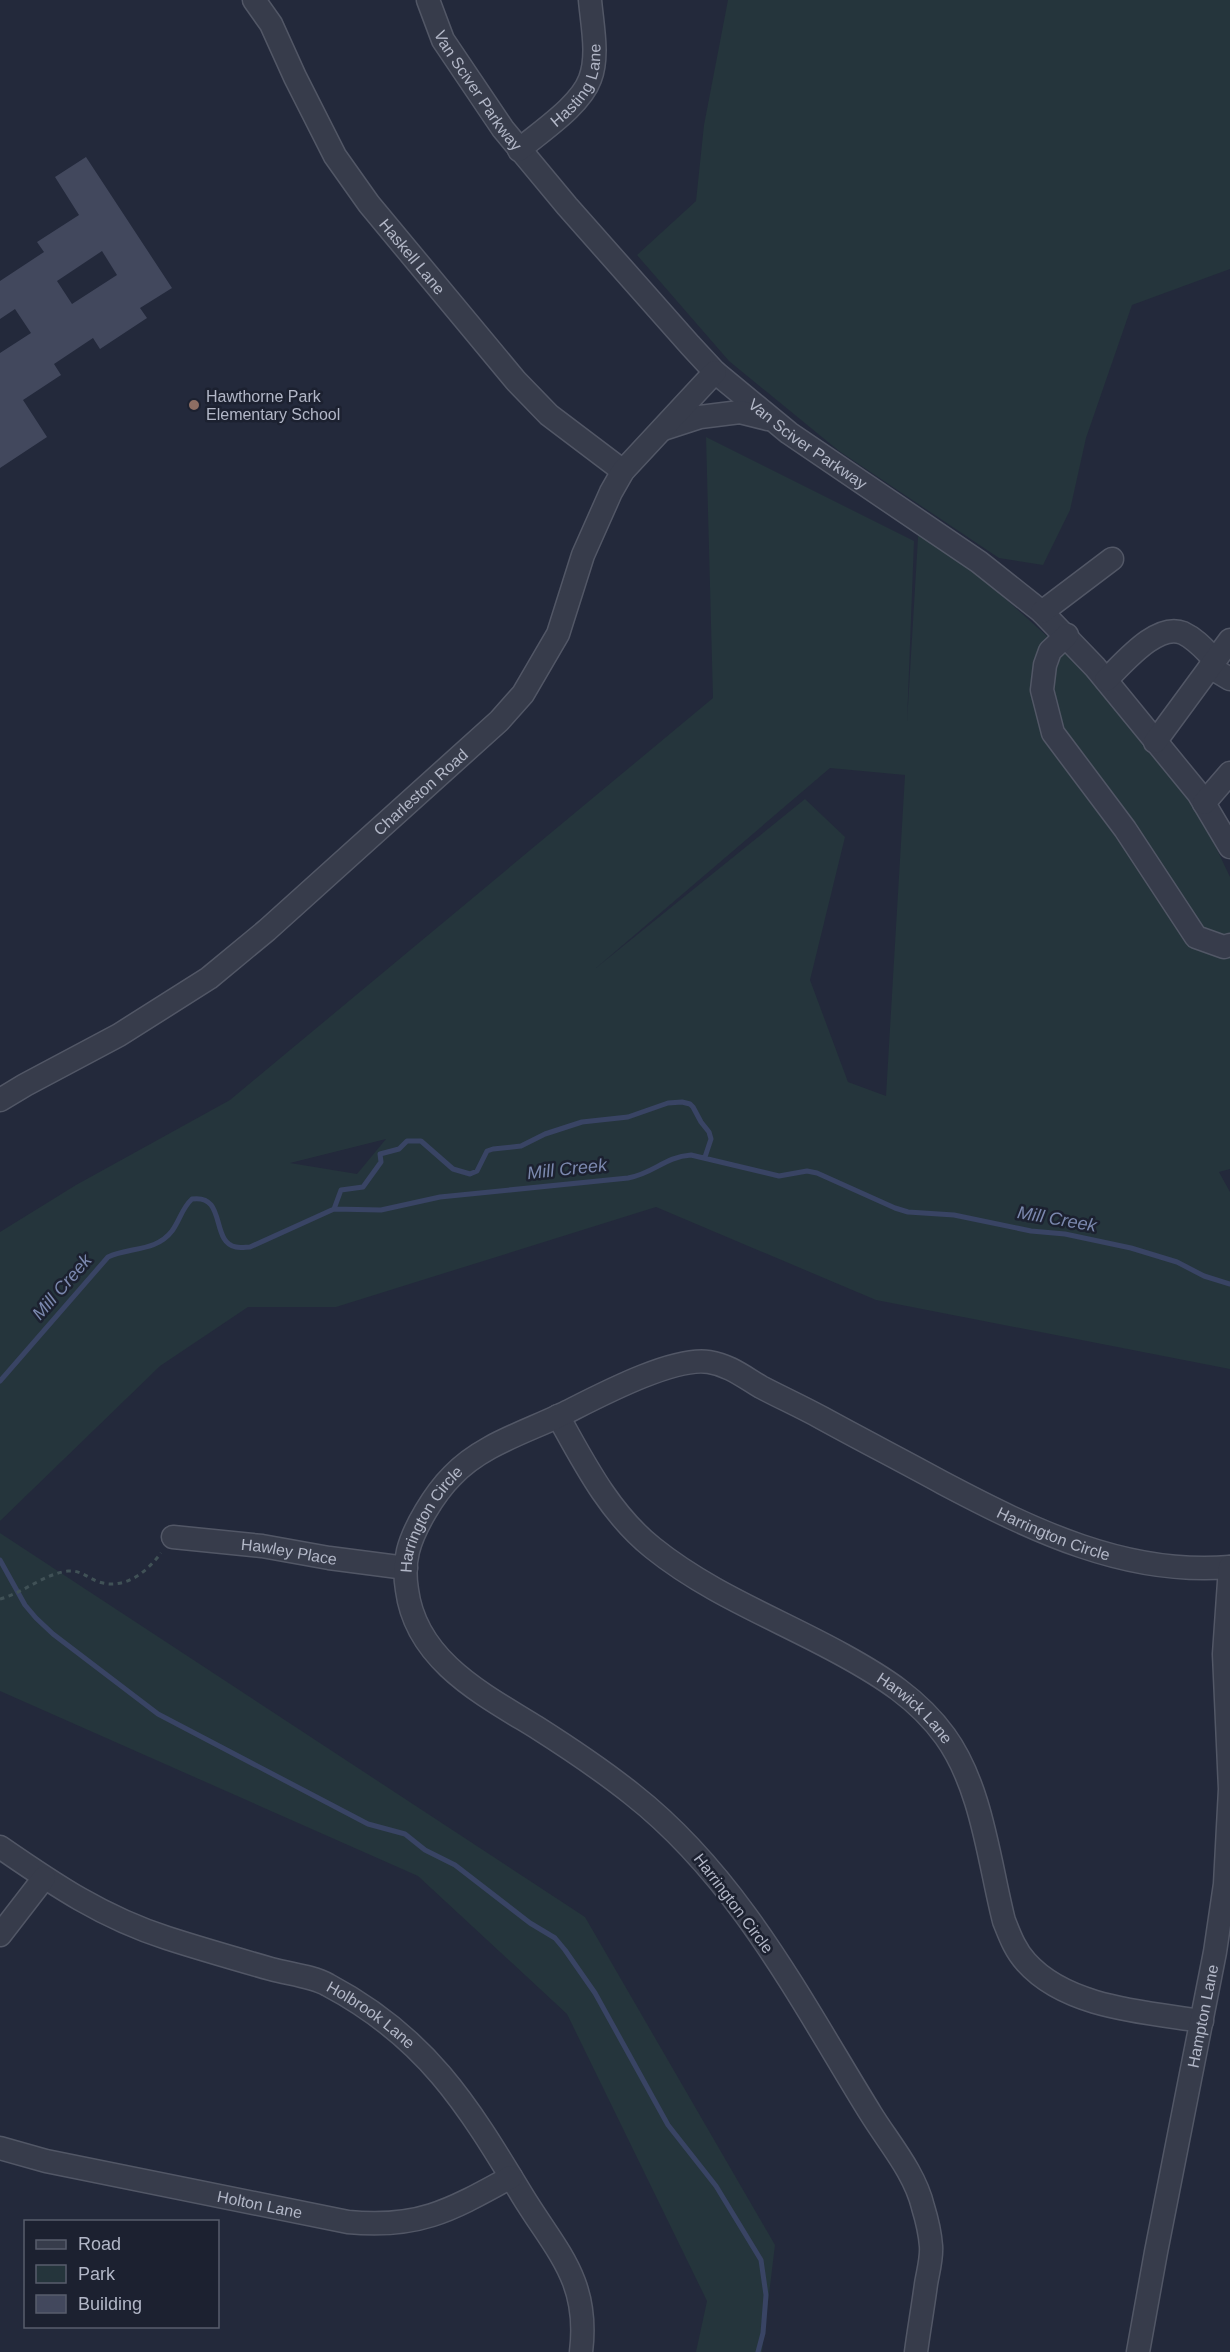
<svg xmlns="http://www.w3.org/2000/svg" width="1230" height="2352" font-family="Arial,sans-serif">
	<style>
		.green { fill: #25353c; fill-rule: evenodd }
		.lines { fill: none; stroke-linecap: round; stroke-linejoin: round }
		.stream { stroke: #394464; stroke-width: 5 }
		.building { fill: #42485d; fill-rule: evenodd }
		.minor-casing { stroke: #525766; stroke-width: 25 }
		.path { stroke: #405156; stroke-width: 3; stroke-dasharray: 4.5 4.5; stroke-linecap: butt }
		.minor { stroke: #373c4b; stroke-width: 22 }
		.education-dot { fill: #8d6e63; stroke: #1c2130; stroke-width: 2 }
		.labels { text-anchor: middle; stroke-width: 5; stroke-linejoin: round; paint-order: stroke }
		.street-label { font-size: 16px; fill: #b2b7c7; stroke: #1c2130 }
		.poi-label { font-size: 16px; fill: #b2b7c7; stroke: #1c2130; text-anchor: start }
		.water-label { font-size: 18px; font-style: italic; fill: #7b88ae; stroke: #1c2130 }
	</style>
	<rect width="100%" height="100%" fill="#23293b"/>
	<path class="green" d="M 728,0 L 1230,0 L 1230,269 L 1132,305 L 1086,438 L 1070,510 L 1043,565 L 999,558 L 839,451 L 729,361 L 637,255 L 696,201 L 704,125 Z
		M 706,437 L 914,541 L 907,722 L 919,521 L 1167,744 L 1230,877 L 1230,1169 L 1219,1172 L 1230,1192 L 1230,1369 L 876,1300 L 656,1207 L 336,1307 L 248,1307 L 160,1366 L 0,1521 L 0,1232 L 76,1185 L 230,1100 L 713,698 ZM 830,768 L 905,775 L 886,1096 L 848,1082 L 810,980 L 845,837 L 805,799 L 596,968 ZM 386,1139 L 357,1174 L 290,1163 Z
		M 0,1533 L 585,1917 L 775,2245 L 762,2352 L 696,2352 L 707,2301 L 567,2014 L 418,1876 L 0,1691 Z"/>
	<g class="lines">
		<path class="stream" d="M 334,1209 L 341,1190 L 363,1187 L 381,1162 L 380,1154 L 399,1149 L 407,1141 L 421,1141 L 453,1169 L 470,1174 L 477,1171 L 487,1151 L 493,1149 L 521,1146 L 545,1134 L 582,1122 L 628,1117 L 668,1103 L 682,1102 L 690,1104 L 693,1107 L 701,1122 L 709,1132 L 711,1139 L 705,1157
			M 0,1381 L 108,1257 C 129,1247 156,1252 172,1231 C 180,1220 182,1208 192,1199 C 227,1194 210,1242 236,1247 C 240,1248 246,1247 250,1247 L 334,1209 L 381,1210 L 440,1197 L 628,1178 C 655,1173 664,1157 691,1155 L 779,1176 L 807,1171 L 817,1173 L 895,1208 L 908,1212 L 954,1215 L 1031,1231 L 1065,1234 L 1131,1248 L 1177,1262 L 1204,1276 L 1230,1284
			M 0,1560 L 25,1605 L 36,1618 L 53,1634 L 158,1714 L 368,1824 L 405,1834 L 425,1850 L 455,1865 L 530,1923 L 555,1938 L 565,1950 L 595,1993 L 668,2125 L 716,2186 L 761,2260 L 766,2295 L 763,2333 L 758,2352"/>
	</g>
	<path class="building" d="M 86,157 L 172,288 L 140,308 L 147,318 L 100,349 L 93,338 L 54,364 L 61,375 L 23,400 L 47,437 L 0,468 L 0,353 L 31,333 L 15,309 L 0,319 L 0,281 L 44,252 L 37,242 L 79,215 L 55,177 ZM 102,251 L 117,275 L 72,304 L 57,281 Z"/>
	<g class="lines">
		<g class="minor-casing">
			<g id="minor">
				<path id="s1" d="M 254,0 L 271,24 L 295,77 L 335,156 L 369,204 L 516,381 L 549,415 L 623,471"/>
				<path id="s2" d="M 428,0 L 443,40 L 503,129 L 567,206 L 690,345 L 715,372 L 789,433 L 979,562 L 1042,612 L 1095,667 L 1198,793 L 1230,847"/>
				<path id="s3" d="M 519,150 C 541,131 580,106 590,79 C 599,56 592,24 590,0"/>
				<path d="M 663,429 L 700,417 L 740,412 L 768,419"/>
				<path d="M 1042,612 L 1112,559"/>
				<path d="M 1067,635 L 1050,651 L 1045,665 L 1042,690 L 1053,733 L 1125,829 L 1196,937 L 1224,947 L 1230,945"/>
				<path d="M 1210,667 L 1230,679"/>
				<path d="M 1106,680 C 1123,664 1157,622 1183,633 C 1196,639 1205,650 1215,660"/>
				<path d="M 1155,742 L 1230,640"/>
				<path d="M 1204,803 L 1230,773"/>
				<path id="s4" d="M 0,1100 L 25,1085 L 119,1035 L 209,978 L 267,930 L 499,721 L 523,694 L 558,634 L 583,555 L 611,492 L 623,471 L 715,372"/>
				<path id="s5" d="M 558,1416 C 584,1463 610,1514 653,1548 C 710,1594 780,1620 843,1655 C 883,1677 918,1699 945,1736 C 982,1787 989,1862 1004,1921 C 1010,1936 1015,1950 1026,1962 C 1067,2008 1145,2012 1202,2021"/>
				<path id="s6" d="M 173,1537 L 262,1546 L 329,1558 L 406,1568"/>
				<path id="s7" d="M 0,1847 C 55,1885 102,1917 167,1938 C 201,1949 236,1959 271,1969 C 289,1974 312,1976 328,1985 C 426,2037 467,2104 522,2195 C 556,2251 590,2280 581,2352"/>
				<path d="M 0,1935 L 44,1878"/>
				<path id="s8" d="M 0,2148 L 46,2161 L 348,2222 C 419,2229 451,2210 511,2177"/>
				<path id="s9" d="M 916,2352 C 919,2329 923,2307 926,2284 C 928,2272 932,2258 931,2246 C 930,2233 927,2220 923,2207 C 915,2173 889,2143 871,2114 C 801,2001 739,1878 632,1794 C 602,1770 569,1748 536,1727 C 482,1694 416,1660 407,1590 C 405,1578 405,1563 408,1551 C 414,1527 435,1493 452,1476 C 481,1445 526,1432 563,1414 C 597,1397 673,1356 709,1362 C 729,1365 744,1377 761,1387 C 782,1398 802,1407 822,1418 C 862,1440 903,1461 943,1483 C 1032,1530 1126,1576 1230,1567"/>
				<path id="s10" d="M 1138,2352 L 1156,2252 L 1215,1952 L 1225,1884 L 1230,1789 L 1224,1654 L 1230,1567"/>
			</g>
		</g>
		<path class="path" d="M 0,1599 C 23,1593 44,1574 68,1571 C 81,1570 88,1578 99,1582 C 124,1590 146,1573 161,1553"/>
		<use href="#minor" class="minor"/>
	</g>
	<circle class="education-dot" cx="194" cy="405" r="6"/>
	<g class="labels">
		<g class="street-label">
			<text dy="6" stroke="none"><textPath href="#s3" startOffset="90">Hasting Lane</textPath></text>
			<text dy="6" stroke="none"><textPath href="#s2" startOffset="104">Van Sciver Parkway</textPath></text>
			<text dy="6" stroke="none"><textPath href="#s1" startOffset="303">Haskell Lane</textPath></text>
			<text dy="6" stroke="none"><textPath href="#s2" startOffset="590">Van Sciver Parkway</textPath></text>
			<text dy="6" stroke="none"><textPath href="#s4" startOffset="524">Charleston Road</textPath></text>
			<text dy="6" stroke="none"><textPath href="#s9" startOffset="1046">Harrington Circle</textPath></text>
			<text dy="6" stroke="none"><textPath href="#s9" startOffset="1766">Harrington Circle</textPath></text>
			<text dy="6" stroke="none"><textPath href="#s6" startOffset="117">Hawley Place</textPath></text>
			<text dy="6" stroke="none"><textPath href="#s5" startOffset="472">Harwick Lane</textPath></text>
			<text transform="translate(734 1903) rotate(53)" y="6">Harrington Circle</text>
			<text dy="6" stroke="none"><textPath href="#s10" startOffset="342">Hampton Lane</textPath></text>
			<text dy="6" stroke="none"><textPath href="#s7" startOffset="411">Holbrook Lane</textPath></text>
			<text dy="6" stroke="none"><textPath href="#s8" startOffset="266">Holton Lane</textPath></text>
		</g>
		<g class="poi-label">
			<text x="206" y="402">Hawthorne Park<tspan x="206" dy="18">Elementary School</tspan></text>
		</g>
		<g class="water-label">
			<text transform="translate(567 1169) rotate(-6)" y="6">Mill Creek</text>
			<text transform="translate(1057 1219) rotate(10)" y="6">Mill Creek</text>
			<text transform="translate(62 1287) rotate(-49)" y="6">Mill Creek</text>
		</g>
	</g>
	<rect x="24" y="2220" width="195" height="108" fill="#1c2130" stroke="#585d6c" stroke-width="1.5"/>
	<rect x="36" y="2240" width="30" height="9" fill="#373c4b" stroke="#585d6c" stroke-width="1.5"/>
	<text x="78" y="2250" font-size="18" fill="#b2b7c7">Road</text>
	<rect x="36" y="2265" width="30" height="18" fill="#25353c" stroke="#585d6c" stroke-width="1.5"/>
	<text x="78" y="2280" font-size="18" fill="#b2b7c7">Park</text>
	<rect x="36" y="2295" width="30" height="18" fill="#42485d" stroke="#585d6c" stroke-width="1.5"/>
	<text x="78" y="2310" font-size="18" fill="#b2b7c7">Building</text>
</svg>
